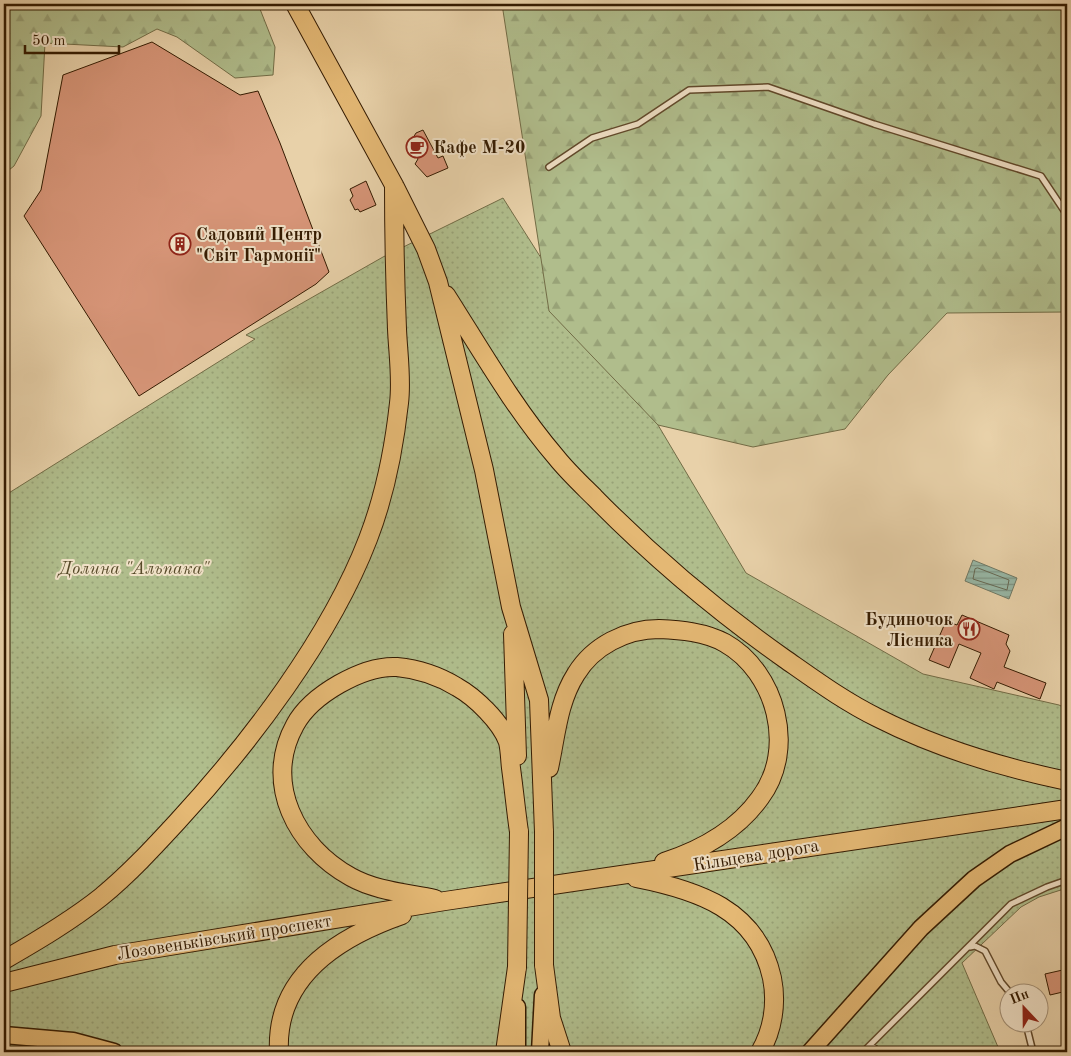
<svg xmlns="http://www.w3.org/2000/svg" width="1071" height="1056" font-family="'Old Standard TT',serif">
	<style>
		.green { fill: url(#green-dots); stroke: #726c46 }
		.forest { fill: url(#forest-firs); stroke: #726c46 }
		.water { fill: url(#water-rules); stroke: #6f7864 }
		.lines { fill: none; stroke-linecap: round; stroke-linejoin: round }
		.shore { stroke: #656853; stroke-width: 1 }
		.building { fill: #d79578; stroke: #331a00 }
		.service-casing { stroke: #60482a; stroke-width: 8 }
		.primary-casing { stroke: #331a00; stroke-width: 19 }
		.trunk-casing { stroke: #331a00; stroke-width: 20 }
		.service { stroke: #f0e1c7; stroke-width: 5 }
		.primary { stroke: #e4b874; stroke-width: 16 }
		.trunk { stroke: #e4b874; stroke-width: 18 }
		.trunk-bridge-casing { stroke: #331a00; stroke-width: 20; stroke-linecap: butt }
		.trunk-bridge { stroke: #e4b874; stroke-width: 18 }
		.labels { text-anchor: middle; stroke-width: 4; stroke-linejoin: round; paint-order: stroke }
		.poi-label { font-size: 18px; font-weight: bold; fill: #331a00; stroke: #f0e1c7; text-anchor: start }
		.park-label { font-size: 18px; font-style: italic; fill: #584b2a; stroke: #f0e1c7 }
		.street-label { font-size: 18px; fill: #331a00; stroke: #f0e1c7 }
	</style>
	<defs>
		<pattern id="green-dots" width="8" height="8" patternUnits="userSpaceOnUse" patternTransform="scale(1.25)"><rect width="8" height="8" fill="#b0bd8c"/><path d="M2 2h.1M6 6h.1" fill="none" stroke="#98a277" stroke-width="1.8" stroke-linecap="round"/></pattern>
		<pattern id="forest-firs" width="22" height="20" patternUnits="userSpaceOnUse" patternTransform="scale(1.25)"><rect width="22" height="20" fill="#b0bd8c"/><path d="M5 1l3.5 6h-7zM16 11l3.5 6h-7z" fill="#98a277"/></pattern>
		<pattern id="water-rules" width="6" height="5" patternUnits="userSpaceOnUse" patternTransform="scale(1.25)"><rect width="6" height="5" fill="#97b7a6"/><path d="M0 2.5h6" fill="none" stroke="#7c9485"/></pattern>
	</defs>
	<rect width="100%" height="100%" fill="#e8d1a9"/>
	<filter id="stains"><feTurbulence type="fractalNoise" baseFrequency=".004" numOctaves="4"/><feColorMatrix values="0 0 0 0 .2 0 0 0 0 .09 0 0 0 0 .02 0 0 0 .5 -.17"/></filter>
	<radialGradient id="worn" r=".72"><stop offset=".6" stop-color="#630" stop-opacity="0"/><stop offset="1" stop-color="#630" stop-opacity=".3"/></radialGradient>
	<path class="green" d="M 503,198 L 576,313 L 658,425 L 746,573 L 923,674 L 1059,705 L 1067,709 L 1067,888 L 1039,897 L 1021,907 L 962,963 L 998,1047 L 994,1052 L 4,1052 L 4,496 L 255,339 L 246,335 L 383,257 Z"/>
	<path class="forest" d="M 4,4 L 258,4 L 275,47 L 273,75 L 235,78 L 177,37 L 157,29 L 123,47 L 45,43 L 41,116 L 14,166 L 4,174 Z
		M 502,4 L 1067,4 L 1067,312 L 947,313 L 888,375 L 845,429 L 753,447 L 658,425 L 549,311 Z"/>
	<path class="water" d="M 973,560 L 1017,578 L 1009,599 L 965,581 Z"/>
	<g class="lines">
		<path class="shore" d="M 978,568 L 1009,580 L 1007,590 L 973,579 L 975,569 Z"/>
	</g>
	<path class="building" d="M 152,42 L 240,95 L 258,91 L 280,143 L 329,272 L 316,284 L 139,396 L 24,216 L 41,190 L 63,75 Z
		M 423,130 L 438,158 L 443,156 L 448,168 L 427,177 L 415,164 L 418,159 L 411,141 L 416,133 Z
		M 366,181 L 376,205 L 360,212 L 358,209 L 355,210 L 350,200 L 353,196 L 350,189 Z
		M 962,615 L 1009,635 L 1006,644 L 1010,651 L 1004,667 L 1046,683 L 1040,699 L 997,682 L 994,689 L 970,678 L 981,653 L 959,644 L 949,668 L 929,660 L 946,621 L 957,625 Z
		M 1067,969 L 1067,991 L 1050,995 L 1045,974 Z"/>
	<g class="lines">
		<g class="service-casing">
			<path id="service" d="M 549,167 L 592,138 L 638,124 L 689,90 L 768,87 L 874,124 L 1041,176 L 1067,215
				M 970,947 L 975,946 L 985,951 L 1001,982 L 1011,994
				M 1026,1024 L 1033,1052
				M 871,1045 L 879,1052
				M 863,1052 L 1011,904 L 1047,887 L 1067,880"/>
		</g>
		<g class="primary-casing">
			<path id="primary" d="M 517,1007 L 517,1052
				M 4,1035 L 73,1041 L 114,1052
				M 540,1052 L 543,995
				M 810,1052 L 921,928 L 974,879 L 1010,854 L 1067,827"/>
		</g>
		<g class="trunk-casing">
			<path id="trunk" d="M 295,4 L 394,185 L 426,249 L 438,282 L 484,470 L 511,607 L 539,700 L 544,832
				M 446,295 C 481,350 514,408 556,457 C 568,472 582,485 595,498 C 654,558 717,611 785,659 C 815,680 845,702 878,718 C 935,747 1005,768 1067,781
				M 513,634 L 517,756
				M 549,768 C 556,736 558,702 576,674 C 593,646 626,629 659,629 C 681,630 705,632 725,643 C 776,672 797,749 760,798 C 737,830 701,850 664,862
				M 636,878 C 697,890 757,909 772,978 C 777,1003 773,1030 760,1052
				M 435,899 C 407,893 376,891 351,877 C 296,847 263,783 295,725 C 311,695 363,665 397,667 C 418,669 439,676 457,687 C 475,697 501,722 508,742 C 510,750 510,760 511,768 C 514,790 516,811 519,832
				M 4,960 C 37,941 71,921 101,897 C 129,874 153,848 177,822 C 249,744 330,638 368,539 C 385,495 394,449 399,403 C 402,379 398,353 397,329 C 395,281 394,233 394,185
				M 544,965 L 551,1018 L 562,1052
				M 4,983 L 115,955 L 445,901 L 1067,809
				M 279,1052 C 275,976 339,937 402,915
				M 505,1052 L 517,967"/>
		</g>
		<use href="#service" class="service"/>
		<use href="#primary" class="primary"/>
		<use href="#trunk" class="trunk"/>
		<g class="trunk-bridge-casing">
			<path id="trunk-bridge" d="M 544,832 L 544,965
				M 517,967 L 519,832"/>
		</g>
		<use href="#trunk-bridge" class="trunk-bridge"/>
	</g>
	<defs>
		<g id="cafe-ring" transform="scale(1.125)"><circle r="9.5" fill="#f0e1c7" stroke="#8f2418" stroke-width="1.5"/><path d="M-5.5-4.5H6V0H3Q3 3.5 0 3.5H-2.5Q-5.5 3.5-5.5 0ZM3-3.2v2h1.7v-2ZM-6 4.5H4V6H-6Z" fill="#8f2418"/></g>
		<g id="building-ring" transform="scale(1.125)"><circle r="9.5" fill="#f0e1c7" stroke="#8f2418" stroke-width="1.5"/><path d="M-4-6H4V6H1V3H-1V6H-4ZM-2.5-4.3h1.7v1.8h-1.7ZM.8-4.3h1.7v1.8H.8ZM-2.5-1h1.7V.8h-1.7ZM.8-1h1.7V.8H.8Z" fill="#8f2418"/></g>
		<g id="restaurant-ring" transform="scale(1.125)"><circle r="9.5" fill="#f0e1c7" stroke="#8f2418" stroke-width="1.5"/><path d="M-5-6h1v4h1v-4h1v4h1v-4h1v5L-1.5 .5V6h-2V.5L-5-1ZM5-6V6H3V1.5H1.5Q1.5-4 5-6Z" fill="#8f2418"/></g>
	</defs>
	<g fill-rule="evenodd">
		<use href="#cafe-ring" x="417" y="147"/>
		<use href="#building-ring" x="180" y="244"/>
		<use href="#restaurant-ring" x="969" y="629"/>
	</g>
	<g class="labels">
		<g class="poi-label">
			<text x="433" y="153">Кафе М-20</text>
			<text x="196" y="240">Садовий Центр<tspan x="196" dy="21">"Світ Гармонії"</tspan></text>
			<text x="953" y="625" text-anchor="end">Будиночок<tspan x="953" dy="21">Лісника</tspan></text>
		</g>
		<g class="park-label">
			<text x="134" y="574">Долина "Альпака"</text>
		</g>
		<g class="street-label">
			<text transform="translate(756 855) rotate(-9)" y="6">Кільцева дорога</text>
			<text transform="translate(224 937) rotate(-9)" y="6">Лозовеньківський проспект</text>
		</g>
	</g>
	<rect width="1071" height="1056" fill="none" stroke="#e8d1a9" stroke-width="20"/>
	<rect x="5" y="5" width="1061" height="1046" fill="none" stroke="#331a00" stroke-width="2.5"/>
	<rect x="10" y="10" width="1051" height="1036" fill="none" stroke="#331a00"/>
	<g transform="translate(1024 1008) rotate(338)"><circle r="24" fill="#f0e1c7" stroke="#a49177"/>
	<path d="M0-4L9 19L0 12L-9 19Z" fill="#8f2418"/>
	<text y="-8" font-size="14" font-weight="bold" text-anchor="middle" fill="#331a00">Пн</text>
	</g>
	<path d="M25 45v8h94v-8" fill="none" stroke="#331a00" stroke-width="2.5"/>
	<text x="32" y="45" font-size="15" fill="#331a00" stroke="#f0e1c7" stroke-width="4" paint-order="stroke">50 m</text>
	<rect width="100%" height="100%" filter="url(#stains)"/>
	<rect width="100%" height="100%" fill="url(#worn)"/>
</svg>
